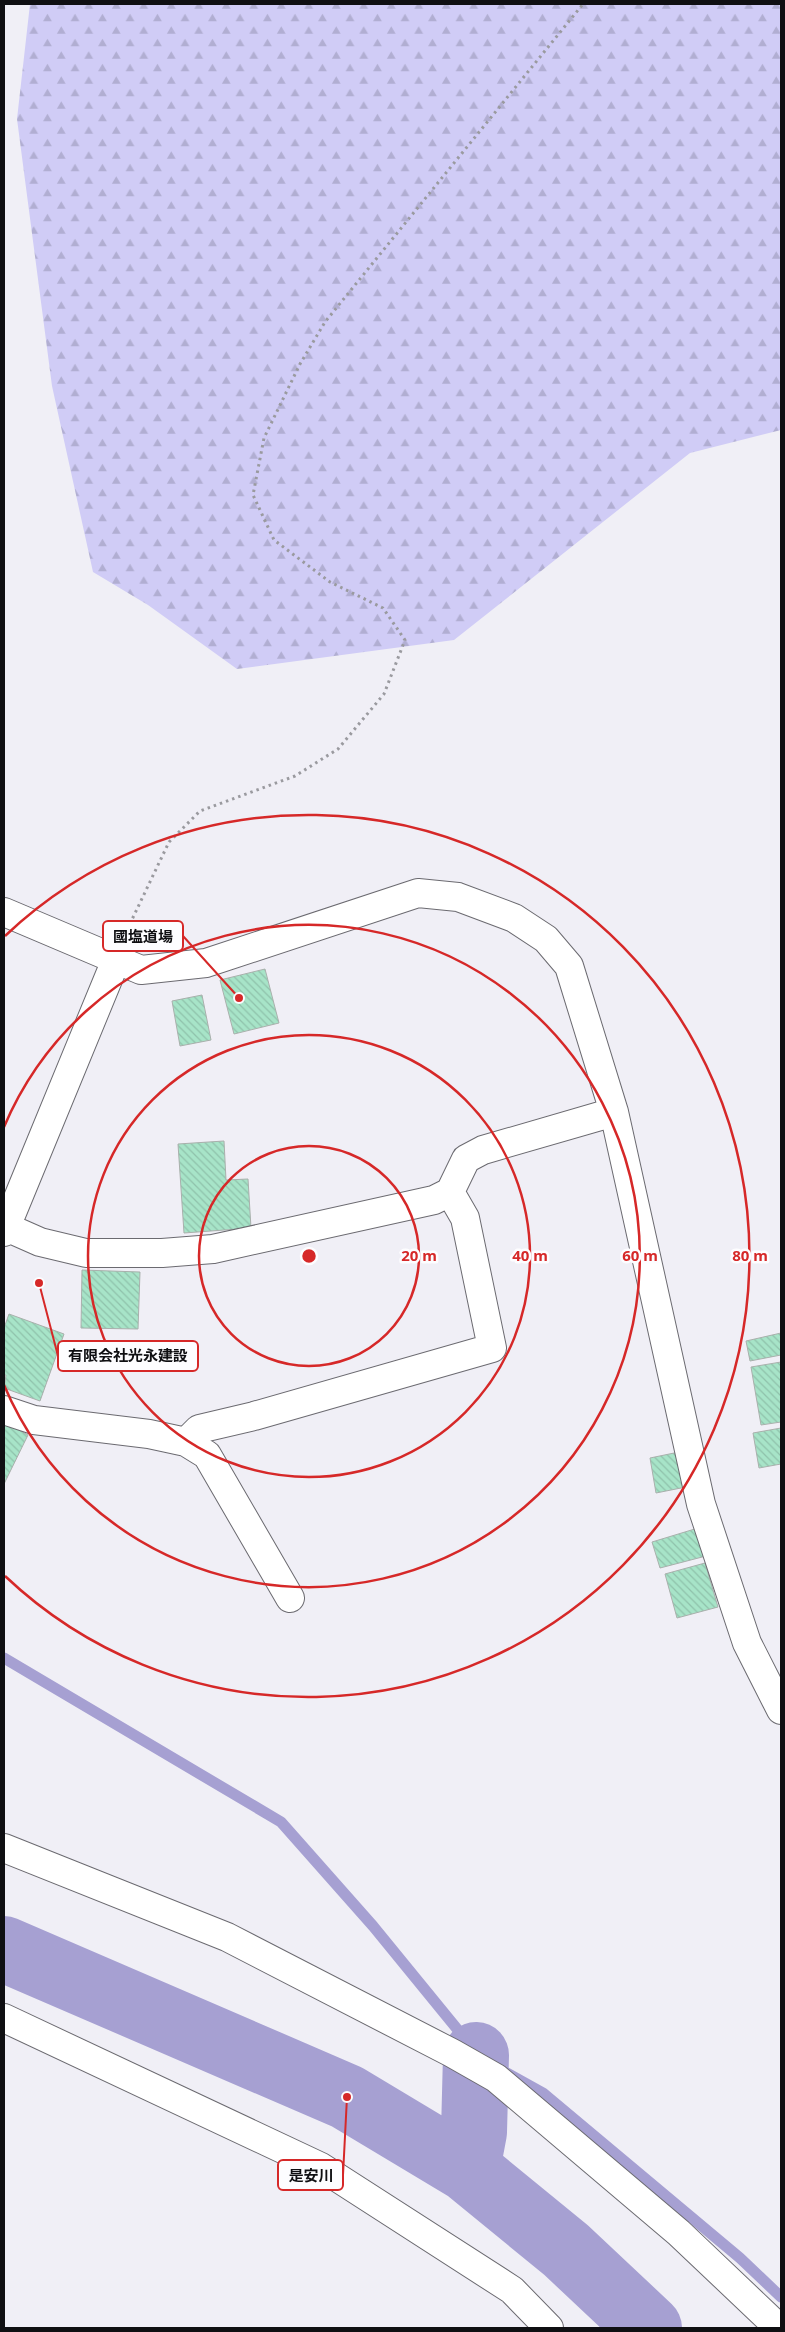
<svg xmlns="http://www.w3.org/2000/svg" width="785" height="2332" font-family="'Noto Sans','Noto Sans JP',sans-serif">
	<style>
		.forest { fill: url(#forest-firs) }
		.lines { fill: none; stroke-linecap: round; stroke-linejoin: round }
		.stream { stroke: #a6a0d2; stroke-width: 11 }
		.river { stroke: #a6a0d2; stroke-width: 66 }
		.building { fill: url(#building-back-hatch); stroke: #a9b0ac }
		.minor-casing { stroke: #6b6a70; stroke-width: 30 }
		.path { stroke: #9a9a9f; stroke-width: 3; stroke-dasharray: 2.5 4; stroke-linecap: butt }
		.minor { stroke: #fff; stroke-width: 28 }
		.ring { fill: none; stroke: #d62828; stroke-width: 2.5 }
		.centre { fill: #d62828; stroke: #fdfdff; stroke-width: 2.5 }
		.ring-label { font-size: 15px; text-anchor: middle; font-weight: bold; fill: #d62828; stroke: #fdfdff; stroke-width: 5; stroke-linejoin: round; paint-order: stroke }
		.leader { fill: none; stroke: #d62828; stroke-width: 2 }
		.callout-dot { fill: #d62828; stroke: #fdfdff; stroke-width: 2 }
		.callout { fill: #fdfdff; stroke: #d62828; stroke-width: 2 }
		.callout-label { font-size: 15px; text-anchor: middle; font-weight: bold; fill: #0f0f12 }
	</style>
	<defs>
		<pattern id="forest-firs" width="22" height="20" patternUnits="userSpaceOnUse" patternTransform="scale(1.25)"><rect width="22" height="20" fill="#d0ccf6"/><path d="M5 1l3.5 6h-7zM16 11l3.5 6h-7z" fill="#b1aed2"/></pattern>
		<pattern id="building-back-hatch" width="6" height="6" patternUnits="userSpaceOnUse" patternTransform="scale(1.25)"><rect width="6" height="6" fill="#a7e4c8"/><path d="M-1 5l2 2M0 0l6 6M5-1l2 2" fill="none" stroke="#8fc2ab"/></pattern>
	</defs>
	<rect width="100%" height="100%" fill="#f0eff6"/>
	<path class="forest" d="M 30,4 L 781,4 L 781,430 L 690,453 L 454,640 L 237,669 L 148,605 L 93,572 L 52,386 L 17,119 Z"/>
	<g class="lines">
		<path class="stream" d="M 4,1658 L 281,1822 L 373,1926 L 480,2057
			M 507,2073 L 543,2093 L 740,2258 L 781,2297"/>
		<path class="river" d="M 4,1949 L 347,2097 L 467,2169 L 566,2250 L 649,2328
			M 467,2169 L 474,2132 L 476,2055"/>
	</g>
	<path class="building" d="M 265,969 L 279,1023 L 234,1034 L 220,980 Z
		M 202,995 L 211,1040 L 180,1046 L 172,1001 Z
		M 224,1141 L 226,1180 L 248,1179 L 251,1228 L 184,1233 L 178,1144 Z
		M 82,1270 L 140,1272 L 138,1329 L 81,1328 Z
		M 9,1314 L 64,1334 L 40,1401 L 4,1388 L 6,1375 L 4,1375 L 4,1328 Z
		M 781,1333 L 781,1355 L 750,1361 L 746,1341 Z
		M 781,1362 L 781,1422 L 761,1425 L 751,1367 Z
		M 4,1422 L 28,1435 L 4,1484 Z
		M 781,1428 L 781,1464 L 759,1468 L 753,1433 Z
		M 679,1452 L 686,1487 L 656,1493 L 650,1458 Z
		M 698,1528 L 706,1556 L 660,1568 L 652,1542 Z
		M 705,1563 L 718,1607 L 677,1618 L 665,1574 Z"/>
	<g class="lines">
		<g class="minor-casing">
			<path id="minor" d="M 4,912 L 141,970 L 206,963 L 418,893 L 458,897 L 514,918 L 546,939 L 569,966 L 614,1112 L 701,1504 L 747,1643 L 781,1710
				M 6,1227 L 40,1242 L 86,1253 L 162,1253 L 213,1249 L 434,1200 L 450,1192 L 466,1159 L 483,1150 L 614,1112
				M 4,1232 L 116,960
				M 4,1410 L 34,1420 L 149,1434 L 186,1442 L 207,1455 L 290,1598
				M 186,1442 L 199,1429 L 254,1416 L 492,1348 L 465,1218 L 450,1192
				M 4,1848 L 227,1937 L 452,2053 L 496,2078 L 679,2233 L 779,2328
				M 4,2018 L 321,2167 L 512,2290 L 549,2328"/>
		</g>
		<path class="path" d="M 127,930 L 169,842 L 200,811 L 295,776 L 338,749 L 384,694 L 405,640 L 383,608 L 330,582 L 274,540 L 253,495 L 264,438 L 300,364 L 325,322 L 583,4"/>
		<use href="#minor" class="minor"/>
	</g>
	<g class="ring">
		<circle cx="309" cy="1256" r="110"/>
		<circle cx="309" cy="1256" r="221"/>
		<path d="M4 1127A331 331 0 1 1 4 1385"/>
		<path d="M5 936A441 441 0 1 1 5 1576"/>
	</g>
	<circle cx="309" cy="1256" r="8" class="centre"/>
	<g class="ring-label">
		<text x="419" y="1261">20 m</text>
		<text x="530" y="1261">40 m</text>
		<text x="640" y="1261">60 m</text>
		<text x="750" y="1261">80 m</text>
	</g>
	<path class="leader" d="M239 998L183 936M39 1283L58 1356M347 2097L343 2175"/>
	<g class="callout-dot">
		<circle cx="239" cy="998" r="5"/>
		<circle cx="39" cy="1283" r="5"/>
		<circle cx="347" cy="2097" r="5"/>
	</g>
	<g class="callout">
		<rect x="103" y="921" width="80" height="30" rx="5"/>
		<rect x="58" y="1341" width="140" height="30" rx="5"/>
		<rect x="278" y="2160" width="65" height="30" rx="5"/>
	</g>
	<g class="callout-label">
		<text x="143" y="942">國塩道場</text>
		<text x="128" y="1361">有限会社光永建設</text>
		<text x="311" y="2181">是安川</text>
	</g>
	<rect width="785" height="2332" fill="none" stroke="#0f0f12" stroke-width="10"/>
</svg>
